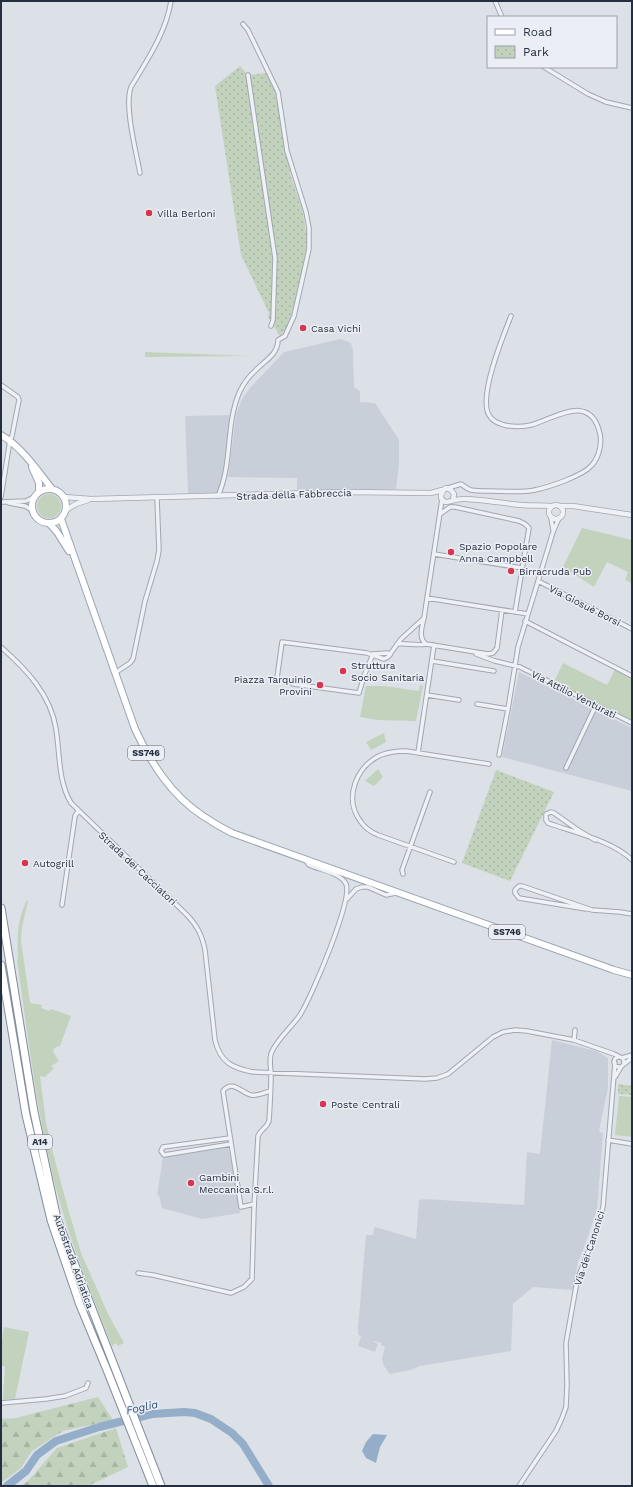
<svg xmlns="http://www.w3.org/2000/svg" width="633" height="1487" font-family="'Work Sans',sans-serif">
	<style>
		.built { fill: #c9cfd9 }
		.grass { fill: #c2d2bc }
		.forest { fill: url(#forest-firs) }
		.park { fill: url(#park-dots) }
		.water { fill: #94aeca }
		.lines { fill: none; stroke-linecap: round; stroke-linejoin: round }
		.river { stroke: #94aeca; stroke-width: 8 }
		.minor-casing { stroke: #a1a7b1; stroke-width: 5.5 }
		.tertiary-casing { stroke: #a1a7b1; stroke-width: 6 }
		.primary-casing { stroke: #9aa4b3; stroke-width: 8 }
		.motorway-casing { stroke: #828d9f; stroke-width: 9 }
		.minor { stroke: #eef1f5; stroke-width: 3.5 }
		.tertiary { stroke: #eef1f5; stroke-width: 4.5 }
		.primary { stroke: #fff; stroke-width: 6 }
		.motorway { stroke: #fff; stroke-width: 7 }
		.poi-dot { fill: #d6364f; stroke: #ebeff5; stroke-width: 1.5 }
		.labels { text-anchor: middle; stroke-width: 3; stroke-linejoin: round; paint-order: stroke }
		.shield { fill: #ebeff5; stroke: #606875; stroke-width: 1 }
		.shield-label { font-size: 9px; font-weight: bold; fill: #252e3e }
		.poi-label { font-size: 10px; fill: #252e3e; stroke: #ebeff5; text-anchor: start }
		.street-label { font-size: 10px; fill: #252e3e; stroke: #ebeff5 }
		.water-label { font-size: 11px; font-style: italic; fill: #2c4d74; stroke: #ebeff5 }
	</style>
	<defs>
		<pattern id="forest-firs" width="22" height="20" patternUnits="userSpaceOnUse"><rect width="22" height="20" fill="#c2d2bc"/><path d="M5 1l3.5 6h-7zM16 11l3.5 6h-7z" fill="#a7b5a3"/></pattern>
		<pattern id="park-dots" width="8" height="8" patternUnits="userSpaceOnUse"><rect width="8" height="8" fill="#c2d2bc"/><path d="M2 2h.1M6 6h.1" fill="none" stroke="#a7b5a3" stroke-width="1.8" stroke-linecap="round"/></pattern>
	</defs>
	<rect width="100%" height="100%" fill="#dce0e7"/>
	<path class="built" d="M 341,339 L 351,343 L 353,351 L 354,387 L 360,391 L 360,402 L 375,403 L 399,440 L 399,464 L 396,489 L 297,491 L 297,478 L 228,477 L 236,415 L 242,399 L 250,388 L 284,352 Z
		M 231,415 L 226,462 L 221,482 L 217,493 L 188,493 L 185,416 Z
		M 519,672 L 632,728 L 632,791 L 502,757 Z
		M 552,1040 L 596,1051 L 608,1058 L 608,1088 L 602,1116 L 599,1132 L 603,1133 L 597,1210 L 583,1250 L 578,1262 L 573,1290 L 533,1287 L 513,1304 L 511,1351 L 420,1366 L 410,1370 L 390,1374 L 384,1366 L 382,1359 L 385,1347 L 381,1345 L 381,1343 L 374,1341 L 374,1342 L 378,1344 L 375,1352 L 358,1346 L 361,1336 L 358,1335 L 358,1328 L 366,1235 L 373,1235 L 374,1228 L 375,1227 L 416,1239 L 419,1200 L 426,1199 L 524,1205 L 527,1152 L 540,1154 Z
		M 226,1147 L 229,1149 L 240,1213 L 202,1219 L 162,1208 L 159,1195 L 157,1195 L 163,1157 Z"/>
	<path class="grass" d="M 145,352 L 249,356 L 145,357 Z
		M37 506a12 12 0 1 1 24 0a12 12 0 1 1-24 0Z
		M 582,528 L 632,540 L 632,582 L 631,583 L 625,580 L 628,572 L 607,562 L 594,587 L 563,567 Z
		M 563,663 L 607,685 L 615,670 L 632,679 L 632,721 L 554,682 Z
		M 420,685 L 423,686 L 416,721 L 377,720 L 360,717 L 366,686 L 384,686 L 419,691 Z
		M 384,733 L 386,742 L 371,750 L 366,742 Z
		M 378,769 L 383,777 L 374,786 L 365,781 Z
		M 27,900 L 28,901 L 22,927 L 21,941 L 30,1003 L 42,1005 L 41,1008 L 49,1011 L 51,1009 L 71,1016 L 60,1046 C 48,1049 55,1054 59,1061 L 51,1066 L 54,1068 L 45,1077 L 40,1076 L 46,1123 L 53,1153 L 67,1205 L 81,1253 L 108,1314 L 124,1343 L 118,1346 L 116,1343 L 112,1346 C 89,1288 65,1229 51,1168 C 35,1099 27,1029 17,960 L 18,958 C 17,936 17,921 27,900 Z
		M 619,1096 L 632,1097 L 632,1137 L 615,1135 Z
		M 4,1327 L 29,1332 L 15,1399 L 3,1400 L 5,1366 L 1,1366 L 1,1347 Z"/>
	<path class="forest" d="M 98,1397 L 113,1420 L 63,1431 L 32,1451 L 21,1468 L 1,1483 L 1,1419 L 16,1418 Z
		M 116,1428 L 128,1467 L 88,1486 L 21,1486 L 28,1481 L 57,1448 Z"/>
	<path class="park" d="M 240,66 L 248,75 L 267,73 L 276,94 L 291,176 L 302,209 L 307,237 L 305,259 L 295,303 L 286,329 L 280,336 L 268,317 L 269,313 L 241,255 L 215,86 Z
		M 496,770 L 554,792 L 510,881 L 462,863 Z
		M 618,1084 L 632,1086 L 632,1095 L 618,1094 Z"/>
	<path class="water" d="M 373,1434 L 387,1435 L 380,1447 L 376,1463 L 366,1458 L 362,1451 L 366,1442 Z"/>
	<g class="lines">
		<path class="river" d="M 7,1486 L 26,1471 L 37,1455 L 56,1441 L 99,1427 L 152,1414 L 184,1412 L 195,1413 L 211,1419 L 232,1433 L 243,1444 L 269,1486"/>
		<g class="minor-casing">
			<path id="minor" d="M 495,1 L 502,17
				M 544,67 L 588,94 L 606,102 L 632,108
				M 248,75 L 275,258 L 273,320 L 271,326
				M 140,173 C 136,151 124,106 131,87 C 147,60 166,33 171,1
				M 1,385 L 18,397 L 19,400 L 12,436 L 10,440 L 1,497
				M 448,488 L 461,484 C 464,486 467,489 471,490 C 477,491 484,491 489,491 C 504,491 520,493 535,490 C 549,487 583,476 592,465 C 599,457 602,444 600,434 C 591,392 555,418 531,425 C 522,427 512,427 504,425 C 498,423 492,421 489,415 C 478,397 503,336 511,316
				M 218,496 C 233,463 225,424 240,391 C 244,383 249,376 255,371 C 264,361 278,355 278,340 L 285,336 L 294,316 L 309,249 L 309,228 L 306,212 L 287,151 L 278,92 L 248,30 L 243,24
				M 442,499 L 424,618 C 422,627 418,638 426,644 L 488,654 L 493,653 L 497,648 L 502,610
				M 1,502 L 26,501 L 34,497
				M 9,503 L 25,506 L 32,510
				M 440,514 L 450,507 L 455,507 L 519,521 L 525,524 L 529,528 L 515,612
				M 551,518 L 553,530
				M 434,554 L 522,568
				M 538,581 L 632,629
				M 427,598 L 528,614
				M 525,621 L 632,676
				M 397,644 C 406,643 419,646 426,644
				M 1,647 C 26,669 51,695 56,729 C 60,754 58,781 71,803 L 186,914 C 197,925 202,935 205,950 L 215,1040 C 220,1062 232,1068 253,1072 L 425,1079 L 437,1078 L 448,1074 L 493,1037 L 503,1032 L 515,1030 L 527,1031 L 574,1040 L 614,1054 L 620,1057
				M 373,654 L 388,653 L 390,655
				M 476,654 L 495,661 L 520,667 L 632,723
				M 432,661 L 494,671
				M 115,673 L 130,663 L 133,659 L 145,601 L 157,561 L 159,550 L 157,498
				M 277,678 L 282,642 L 367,653 L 384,659 L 388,657 L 401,639 L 423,619
				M 293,684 L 359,693 L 364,676 L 373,654
				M 427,695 L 459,700
				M 477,704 L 508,709
				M 418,753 L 434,645
				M 499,755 L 508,709 L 518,647 L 553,532 L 559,518
				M 566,768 L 596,705
				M 595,840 L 578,830 L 554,813 L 551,812 L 546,814 L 546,820 L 548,823 C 573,832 613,841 632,860
				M 454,862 L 378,835 C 371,832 365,828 361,822 C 343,799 356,766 381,755 C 389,752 397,751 406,751 L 489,764
				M 403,874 L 402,870 L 430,792
				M 347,899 L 356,889 L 362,887 L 368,887 L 386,895 L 396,893
				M 62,905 L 75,816 L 78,811
				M 586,909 L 519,898 L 515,893 L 515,890 L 519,886 L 522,886 L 592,910 L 620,912 L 632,914
				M 574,1040 L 575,1030
				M614 1062a5 5 0 1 1 10 0a5 5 0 1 1-10 0Z
				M 622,1058 L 632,1055
				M 624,1064 L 632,1058
				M 615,1077 L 621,1067
				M 230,1138 L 163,1147 L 161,1151 L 164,1155 L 231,1144
				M 608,1140 L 632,1144
				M 254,1204 L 241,1207 L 223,1091 C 232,1079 242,1093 251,1095 C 258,1096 264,1093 270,1091
				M 138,1273 L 153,1275 L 231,1293 L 244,1287 L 252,1279 L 254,1209 L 258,1136 C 261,1129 267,1128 269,1121 C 270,1106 271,1091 271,1075 C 271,1068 269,1061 271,1054 C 275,1041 292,1027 300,1015 C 311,998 353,900 346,884 C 341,873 320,870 309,865 L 306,861
				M 1,1403 L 46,1399 L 65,1396 L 86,1388 L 88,1383
				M 519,1486 L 556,1431 L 562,1418 L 566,1407 L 567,1385 L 566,1343 L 577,1281 L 598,1226 L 603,1207 L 615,1063"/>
		</g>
		<g class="tertiary-casing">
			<path id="tertiary" d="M 64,497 L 91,499 L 347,492 L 431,493 L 442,490
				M 453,500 L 454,494 L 451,490 L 446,488 C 441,491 438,500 446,502 C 448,502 461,498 466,499 C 485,500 503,503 521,505 C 532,506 542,505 552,506
				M549 512a7 7 0 1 1 14 0a7 7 0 1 1-14 0Z
				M 559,506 L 573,506 L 632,515
				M 66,510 L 76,504 L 88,500"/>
		</g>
		<g class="primary-casing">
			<path id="primary" d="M 1,435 C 22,447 37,470 52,489
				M 32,467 L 39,483 L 39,491
				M32 506a17 17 0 1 1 34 0a17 17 0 1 1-34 0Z
				M 61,519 L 135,729 C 151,763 171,795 203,816 C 212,822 222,828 232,833 L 614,970 L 632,975
				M 49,523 L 57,532 L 69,551"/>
		</g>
		<g class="motorway-casing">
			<path id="motorway" d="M 1,908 L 34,1112 L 57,1219 L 161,1486
				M 1,965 L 26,1115 L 51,1220 L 80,1305 L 107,1370 L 153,1486"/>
		</g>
		<use href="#minor" class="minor"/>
		<use href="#tertiary" class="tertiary"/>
		<use href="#primary" class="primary"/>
		<use href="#motorway" class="motorway"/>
	</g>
	<g class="poi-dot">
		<circle cx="149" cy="213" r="4"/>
		<circle cx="303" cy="328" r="4"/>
		<circle cx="451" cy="552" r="4"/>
		<circle cx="511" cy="571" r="4"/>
		<circle cx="343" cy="671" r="4"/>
		<circle cx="320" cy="685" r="4"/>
		<circle cx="25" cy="863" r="4"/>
		<circle cx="323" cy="1104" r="4"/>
		<circle cx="191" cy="1183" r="4"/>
	</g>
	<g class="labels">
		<g class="shield">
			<rect x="128" y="746" width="36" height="14" rx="3"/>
			<rect x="489" y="925" width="36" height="14" rx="3"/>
			<rect x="28" y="1135" width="24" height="14" rx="3"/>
		</g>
		<g class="shield-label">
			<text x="146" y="756">SS746</text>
			<text x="507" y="935">SS746</text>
			<text x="40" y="1145">A14</text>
		</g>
		<g class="poi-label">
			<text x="157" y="217">Villa Berloni</text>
			<text x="311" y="332">Casa Vichi</text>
			<text x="459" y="550">Spazio Popolare<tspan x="459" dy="12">Anna Campbell</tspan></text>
			<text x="519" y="575">Birracruda Pub</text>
			<text x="351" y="669">Struttura<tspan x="351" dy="12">Socio Sanitaria</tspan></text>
			<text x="312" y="683" text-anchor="end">Piazza Tarquinio<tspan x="312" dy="12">Provini</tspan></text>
			<text x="33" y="867">Autogrill</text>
			<text x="331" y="1108">Poste Centrali</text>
			<text x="199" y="1181">Gambini<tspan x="199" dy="12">Meccanica S.r.l.</tspan></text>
		</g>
		<g class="street-label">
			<text transform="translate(294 494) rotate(-2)" y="4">Strada della Fabbreccia</text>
			<text transform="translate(585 605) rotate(27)" y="4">Via Giosuè Borsi</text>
			<text transform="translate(574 694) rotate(27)" y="4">Via Attilio Venturati</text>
			<text transform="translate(138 868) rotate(43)" y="4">Strada dei Cacciatori</text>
			<text transform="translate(589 1248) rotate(-72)" y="4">Via dei Canonici</text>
			<text transform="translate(74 1261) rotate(70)" y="4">Autostrada Adriatica</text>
		</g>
		<g class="water-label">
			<text transform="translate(142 1407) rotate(-12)" y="4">Foglia</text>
		</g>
	</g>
	<rect width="633" height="1487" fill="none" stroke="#252e3e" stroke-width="4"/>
	<rect x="487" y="16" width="130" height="52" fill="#ebeff5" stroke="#9ca2ac"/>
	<rect x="495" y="29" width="20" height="6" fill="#ffffff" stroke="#9ca2ac"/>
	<text x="523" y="36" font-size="12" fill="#252e3e">Road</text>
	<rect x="495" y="46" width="20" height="12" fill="url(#park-dots)" stroke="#9ca2ac"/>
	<text x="523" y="56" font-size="12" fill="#252e3e">Park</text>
</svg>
